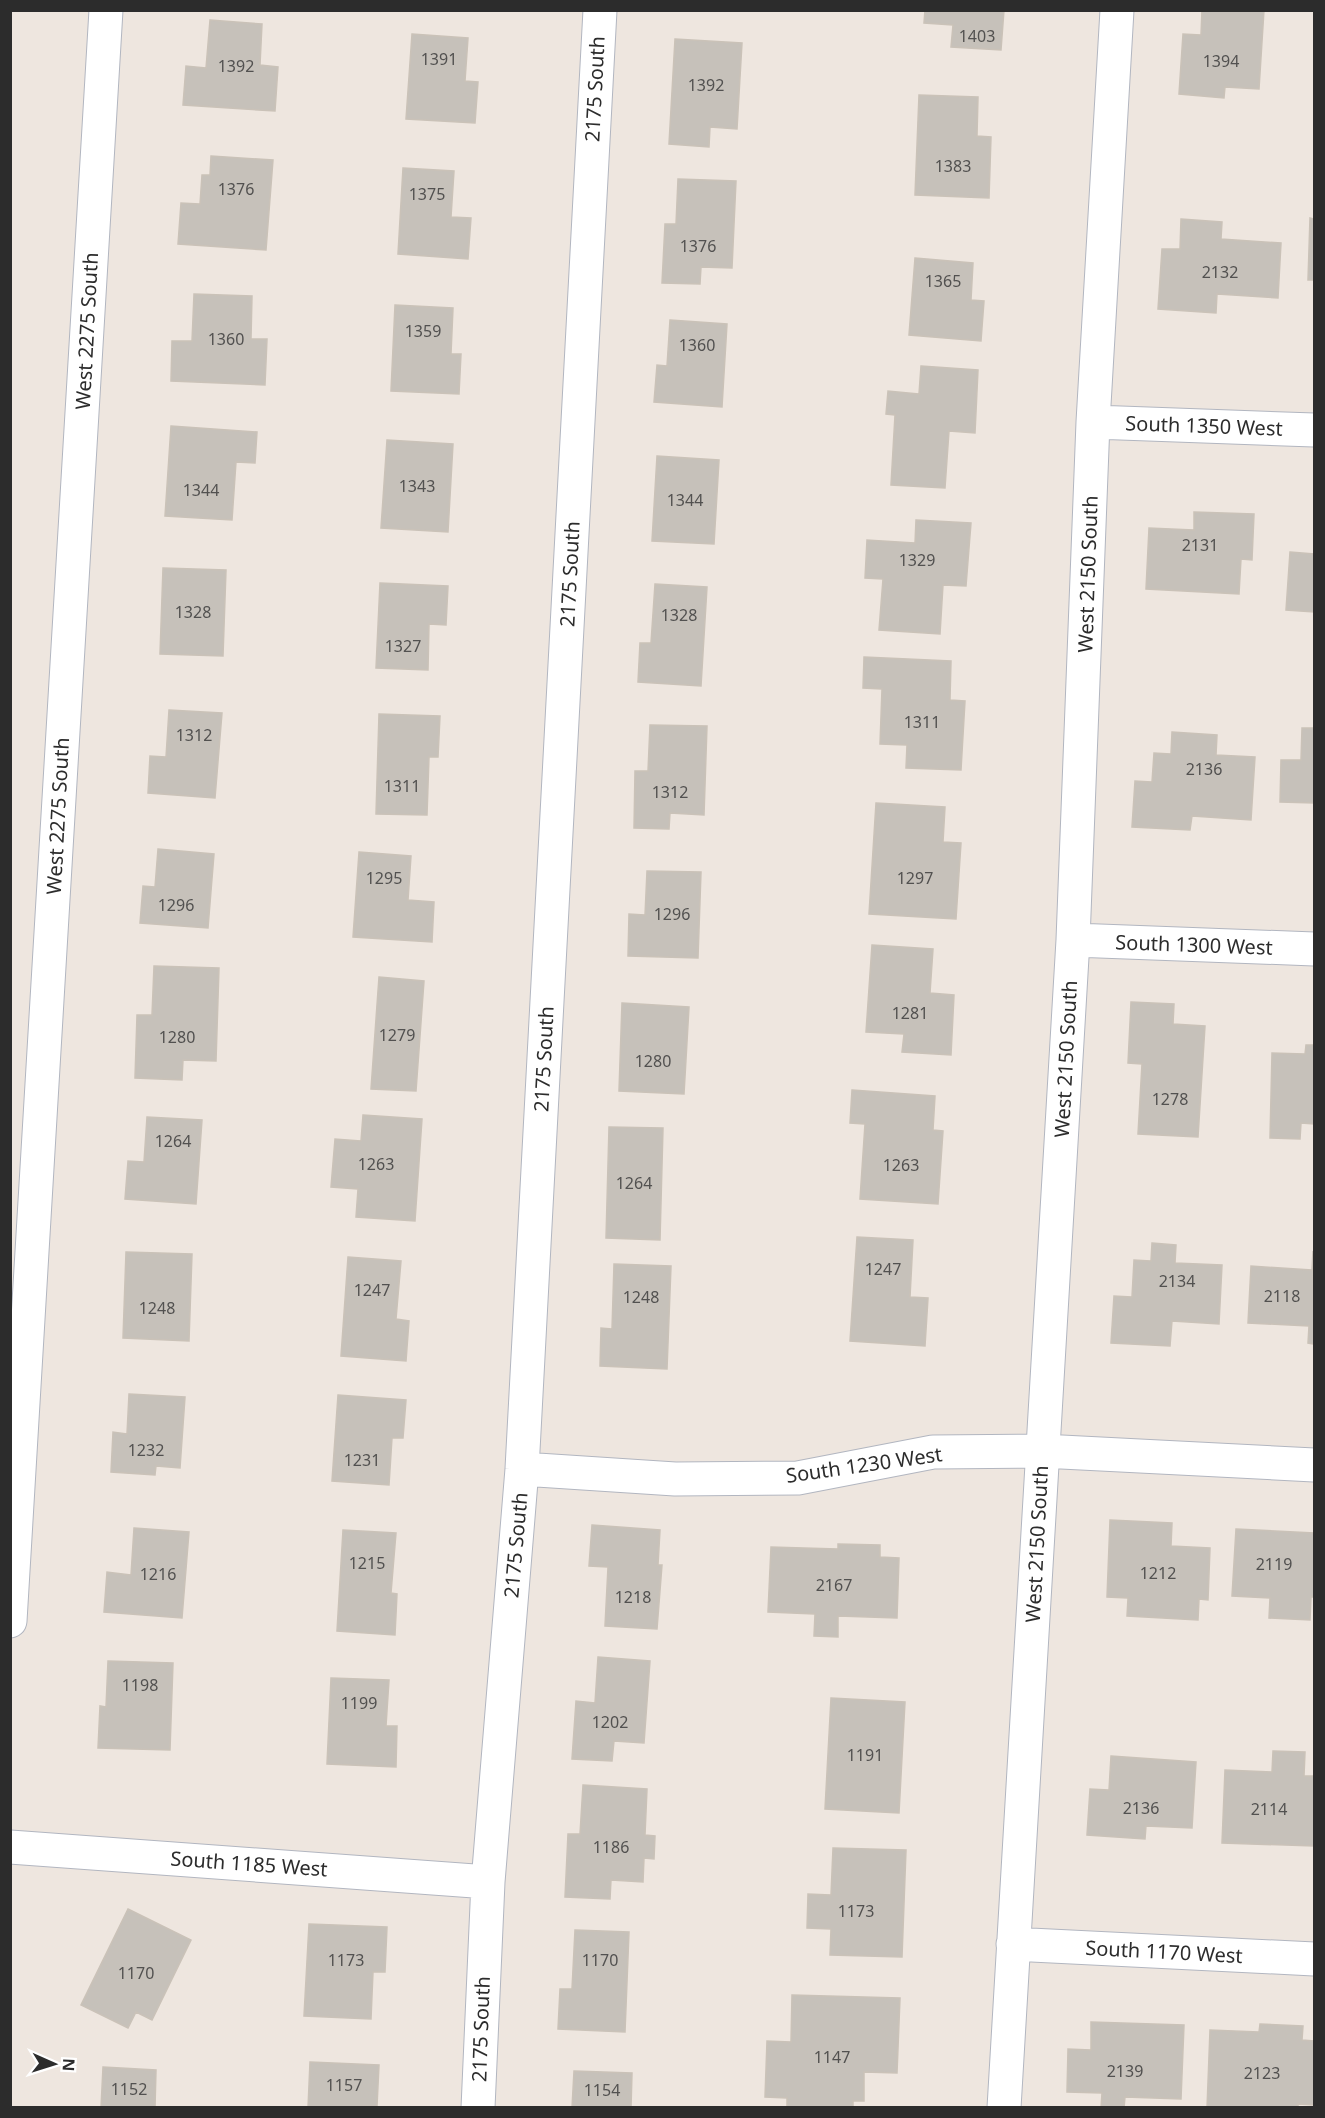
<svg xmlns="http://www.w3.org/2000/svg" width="1325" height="2118" font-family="'Noto Sans',sans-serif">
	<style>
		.building { fill: #c6c1ba; stroke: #cac2b8; stroke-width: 1.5 }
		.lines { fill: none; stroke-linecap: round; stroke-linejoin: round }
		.minor-casing { stroke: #b2b6c0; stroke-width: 35 }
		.minor { stroke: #fff; stroke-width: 33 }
		.labels { text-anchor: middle; stroke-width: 4.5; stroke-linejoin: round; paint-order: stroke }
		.number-label { font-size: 16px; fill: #525150 }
		.street-label { font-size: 20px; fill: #2c2c2c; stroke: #fff }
	</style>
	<rect width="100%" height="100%" fill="#eee6df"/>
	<path class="building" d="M 925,10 L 1004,10 L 1001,50 L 951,47 L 953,25 L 924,23 Z
		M 1202,10 L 1264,10 L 1259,89 L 1225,87 L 1224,98 L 1179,94 L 1183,34 L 1201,35 Z
		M 210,20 L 262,24 L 260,65 L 278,67 L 275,111 L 183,105 L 186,66 L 206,68 Z
		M 412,34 L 468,38 L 465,81 L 478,82 L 475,123 L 406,119 Z
		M 675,39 L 742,43 L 737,129 L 710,127 L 709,147 L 669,144 Z
		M 919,95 L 978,97 L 977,136 L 991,137 L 989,198 L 915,195 Z
		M 211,156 L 273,160 L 266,250 L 178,244 L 181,203 L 200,204 L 202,175 L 210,175 Z
		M 403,168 L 454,171 L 451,217 L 471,218 L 468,259 L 398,254 Z
		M 678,179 L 736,181 L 732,268 L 701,267 L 700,284 L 662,283 L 665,224 L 676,224 Z
		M 1310,218 L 1314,219 L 1314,280 L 1308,280 Z
		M 1181,219 L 1222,222 L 1221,239 L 1281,243 L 1278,298 L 1217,294 L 1216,313 L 1158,309 L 1162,249 L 1180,249 Z
		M 915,258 L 973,263 L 971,300 L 984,301 L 981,341 L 909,335 Z
		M 194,294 L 252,296 L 251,339 L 267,339 L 265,385 L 171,381 L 172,341 L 192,341 Z
		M 395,305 L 453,308 L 451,354 L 461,354 L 459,394 L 391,391 Z
		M 670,320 L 727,324 L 722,407 L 654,402 L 657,365 L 667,366 Z
		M 921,366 L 978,370 L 975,433 L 949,431 L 945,488 L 891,485 L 895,415 L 886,414 L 888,391 L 919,394 Z
		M 171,426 L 257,432 L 255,463 L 236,462 L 232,520 L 165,516 Z
		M 387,440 L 453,444 L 448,532 L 381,528 Z
		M 657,456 L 719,460 L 714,544 L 652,541 Z
		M 1194,512 L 1254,514 L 1252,560 L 1241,559 L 1239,594 L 1146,589 L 1149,528 L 1194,530 Z
		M 916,520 L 971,523 L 966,586 L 943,585 L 940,634 L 879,630 L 883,579 L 865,578 L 867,540 L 915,543 Z
		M 1290,552 L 1314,554 L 1314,612 L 1286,610 Z
		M 163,568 L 226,570 L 223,656 L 160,654 Z
		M 380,583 L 448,586 L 446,625 L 429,624 L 428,670 L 376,668 Z
		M 655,584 L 707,587 L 701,686 L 638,682 L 640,643 L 651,643 Z
		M 864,657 L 951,661 L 950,700 L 965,701 L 961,770 L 906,768 L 907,745 L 880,744 L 882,689 L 863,688 Z
		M 169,710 L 222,713 L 215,798 L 148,793 L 150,756 L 166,757 Z
		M 379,714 L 440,716 L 438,757 L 429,757 L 427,815 L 376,814 Z
		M 650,725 L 707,726 L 704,815 L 670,813 L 669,829 L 634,828 L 635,771 L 648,771 Z
		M 1302,728 L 1314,728 L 1314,803 L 1280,802 L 1281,760 L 1301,760 Z
		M 1172,732 L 1217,735 L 1216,755 L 1255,757 L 1251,820 L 1192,816 L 1190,830 L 1132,827 L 1135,781 L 1152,782 L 1154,753 L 1171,754 Z
		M 876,803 L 945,807 L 943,842 L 961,843 L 956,919 L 869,914 Z
		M 158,849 L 214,854 L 208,928 L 140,923 L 143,886 L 155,887 Z
		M 359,852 L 411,856 L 408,900 L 434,902 L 432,942 L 353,937 Z
		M 647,871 L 701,872 L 698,958 L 628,956 L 629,914 L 645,915 Z
		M 872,945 L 933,949 L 930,993 L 954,995 L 951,1055 L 902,1052 L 904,1034 L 866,1032 Z
		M 154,966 L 219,968 L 216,1061 L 183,1060 L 182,1080 L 135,1078 L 137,1015 L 152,1015 Z
		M 379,977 L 424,981 L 416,1091 L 371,1089 Z
		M 1131,1002 L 1174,1004 L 1173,1024 L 1205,1026 L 1198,1137 L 1138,1134 L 1142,1064 L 1128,1063 Z
		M 622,1003 L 689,1007 L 684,1094 L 619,1091 Z
		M 1306,1045 L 1314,1045 L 1314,1124 L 1301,1123 L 1300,1139 L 1270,1138 L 1272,1053 L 1305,1054 Z
		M 852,1090 L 935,1096 L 933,1130 L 943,1131 L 938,1204 L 860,1199 L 865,1124 L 850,1123 Z
		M 363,1115 L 422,1119 L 415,1221 L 356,1217 L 358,1189 L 331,1187 L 335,1139 L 361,1141 Z
		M 147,1117 L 202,1120 L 196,1204 L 125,1199 L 128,1161 L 144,1162 Z
		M 609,1127 L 663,1128 L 660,1240 L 606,1238 Z
		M 857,1237 L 913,1240 L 910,1297 L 928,1298 L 925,1346 L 850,1341 Z
		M 1152,1243 L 1176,1245 L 1175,1263 L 1222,1265 L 1219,1324 L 1172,1321 L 1170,1346 L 1111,1343 L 1114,1296 L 1132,1297 L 1134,1260 L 1151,1261 Z
		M 1313,1251 L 1314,1344 L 1308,1343 L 1309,1326 L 1248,1323 L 1251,1266 L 1312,1270 Z
		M 126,1252 L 192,1254 L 189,1341 L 123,1338 Z
		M 348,1257 L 401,1261 L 396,1319 L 409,1321 L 406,1361 L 341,1356 Z
		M 614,1264 L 671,1266 L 667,1369 L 600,1366 L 601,1328 L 612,1329 Z
		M 129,1394 L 185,1397 L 180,1468 L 156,1466 L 155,1475 L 111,1472 L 113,1432 L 127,1434 Z
		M 338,1395 L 406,1400 L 403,1438 L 392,1438 L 389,1485 L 332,1481 Z
		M 1110,1520 L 1172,1523 L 1171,1546 L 1210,1548 L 1208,1600 L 1199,1599 L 1198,1620 L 1127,1616 L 1128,1598 L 1107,1597 Z
		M 592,1525 L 660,1530 L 658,1565 L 662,1565 L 657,1629 L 605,1626 L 608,1567 L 589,1566 Z
		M 134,1528 L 189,1532 L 182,1618 L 104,1612 L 107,1572 L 131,1575 Z
		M 1236,1529 L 1314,1533 L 1314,1597 L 1311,1597 L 1310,1620 L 1269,1618 L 1270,1598 L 1232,1596 Z
		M 343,1530 L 396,1533 L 391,1593 L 397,1594 L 395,1635 L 337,1631 Z
		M 838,1544 L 880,1545 L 880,1557 L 899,1558 L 897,1618 L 838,1616 L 838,1637 L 814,1636 L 815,1614 L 768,1612 L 771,1547 L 838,1549 Z
		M 598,1657 L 650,1661 L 644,1743 L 614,1741 L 612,1761 L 572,1759 L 576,1701 L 595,1703 Z
		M 108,1661 L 173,1663 L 170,1750 L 98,1748 L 100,1706 L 106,1707 Z
		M 331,1678 L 389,1680 L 386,1726 L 397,1726 L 396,1767 L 327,1764 Z
		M 831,1698 L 905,1702 L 899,1813 L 825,1809 Z
		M 1273,1751 L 1305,1752 L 1304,1776 L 1314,1776 L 1314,1846 L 1222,1843 L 1225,1770 L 1272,1772 Z
		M 1111,1756 L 1196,1762 L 1192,1828 L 1146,1826 L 1145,1839 L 1087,1835 L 1090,1789 L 1109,1790 Z
		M 583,1785 L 647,1789 L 645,1835 L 655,1836 L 654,1859 L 644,1858 L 643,1882 L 611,1880 L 610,1899 L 565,1897 L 568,1834 L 580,1834 Z
		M 833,1848 L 906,1850 L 902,1957 L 830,1955 L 831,1929 L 807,1928 L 808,1894 L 831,1895 Z
		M 128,1909 L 191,1940 L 152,2020 L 136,2012 L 128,2028 L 81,2005 Z
		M 309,1924 L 387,1927 L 385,1972 L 373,1972 L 371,2019 L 304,2016 Z
		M 575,1930 L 629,1932 L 625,2032 L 558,2029 L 560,1989 L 572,1989 Z
		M 792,1995 L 900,1998 L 897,2073 L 864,2072 L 864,2101 L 853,2101 L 853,2108 L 787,2108 L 787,2098 L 765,2097 L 767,2041 L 791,2042 Z
		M 1091,2022 L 1184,2025 L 1181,2099 L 1125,2097 L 1124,2108 L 1101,2108 L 1102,2093 L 1067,2092 L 1068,2049 L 1091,2050 Z
		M 1260,2024 L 1303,2026 L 1302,2040 L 1314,2041 L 1314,2105 L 1298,2104 L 1298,2108 L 1207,2108 L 1210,2030 L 1259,2032 Z
		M 310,2062 L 379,2065 L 377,2106 L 308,2108 Z
		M 103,2067 L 156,2070 L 155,2108 L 101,2108 Z
		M 574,2071 L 632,2073 L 631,2108 L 572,2108 Z"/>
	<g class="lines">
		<g class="minor-casing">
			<path id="minor" d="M 1093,422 L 1314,430
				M 1073,940 L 1314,949
				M 522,1469 L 675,1479 L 798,1478 L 933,1452 L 1042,1451 L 1314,1465
				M 10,1621 L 106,10
				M 10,1847 L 488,1882
				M 1013,1944 L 1314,1959
				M 478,2108 L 488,1882 L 522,1469 L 600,10
				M 1004,2108 L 1073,940 L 1093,422 L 1117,10"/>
		</g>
		<use href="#minor" class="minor"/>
	</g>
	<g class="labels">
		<g class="number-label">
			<text x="977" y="42">1403</text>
			<text x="439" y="65">1391</text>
			<text x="1221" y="67">1394</text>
			<text x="236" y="72">1392</text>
			<text x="706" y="91">1392</text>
			<text x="953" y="172">1383</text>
			<text x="236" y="195">1376</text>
			<text x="427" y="200">1375</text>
			<text x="698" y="252">1376</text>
			<text x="1220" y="278">2132</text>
			<text x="943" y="287">1365</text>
			<text x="423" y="337">1359</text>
			<text x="226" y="345">1360</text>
			<text x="697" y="351">1360</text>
			<text x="417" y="492">1343</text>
			<text x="201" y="496">1344</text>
			<text x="685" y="506">1344</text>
			<text x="1200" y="551">2131</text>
			<text x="917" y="566">1329</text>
			<text x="193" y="618">1328</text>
			<text x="679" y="621">1328</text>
			<text x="403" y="652">1327</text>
			<text x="922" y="728">1311</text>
			<text x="194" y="741">1312</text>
			<text x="1204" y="775">2136</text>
			<text x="402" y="792">1311</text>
			<text x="670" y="798">1312</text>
			<text x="384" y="884">1295</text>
			<text x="915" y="884">1297</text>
			<text x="176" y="911">1296</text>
			<text x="672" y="920">1296</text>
			<text x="910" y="1019">1281</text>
			<text x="397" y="1041">1279</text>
			<text x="177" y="1043">1280</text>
			<text x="653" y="1067">1280</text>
			<text x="1170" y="1105">1278</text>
			<text x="173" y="1147">1264</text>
			<text x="376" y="1170">1263</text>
			<text x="901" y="1171">1263</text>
			<text x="634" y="1189">1264</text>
			<text x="883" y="1275">1247</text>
			<text x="1177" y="1287">2134</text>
			<text x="372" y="1296">1247</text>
			<text x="1282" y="1302">2118</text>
			<text x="641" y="1303">1248</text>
			<text x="157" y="1314">1248</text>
			<text x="146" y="1456">1232</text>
			<text x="362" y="1466">1231</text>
			<text x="367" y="1569">1215</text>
			<text x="1274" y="1570">2119</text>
			<text x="1158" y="1579">1212</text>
			<text x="158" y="1580">1216</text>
			<text x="834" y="1591">2167</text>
			<text x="633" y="1603">1218</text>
			<text x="140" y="1691">1198</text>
			<text x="359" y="1709">1199</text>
			<text x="610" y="1728">1202</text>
			<text x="865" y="1761">1191</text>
			<text x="1141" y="1814">2136</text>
			<text x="1269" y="1815">2114</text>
			<text x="611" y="1853">1186</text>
			<text x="856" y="1917">1173</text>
			<text x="346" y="1966">1173</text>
			<text x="600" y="1966">1170</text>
			<text x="136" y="1979">1170</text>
			<text x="832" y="2063">1147</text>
			<text x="1125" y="2077">2139</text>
			<text x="1262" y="2079">2123</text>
			<text x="344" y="2091">1157</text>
			<text x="129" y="2095">1152</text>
			<text x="602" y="2096">1154</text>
		</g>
		<g class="street-label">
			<text transform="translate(595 89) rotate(-87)" y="7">2175 South</text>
			<text transform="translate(87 331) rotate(-87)" y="7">West 2275 South</text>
			<text transform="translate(1204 426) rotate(2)" y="7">South 1350 West</text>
			<text transform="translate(570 574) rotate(-87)" y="7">2175 South</text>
			<text transform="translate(1088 574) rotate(-88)" y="7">West 2150 South</text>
			<text transform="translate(58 816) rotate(-87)" y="7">West 2275 South</text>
			<text transform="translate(1194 945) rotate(2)" y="7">South 1300 West</text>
			<text transform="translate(544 1059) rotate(-87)" y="7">2175 South</text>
			<text transform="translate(1066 1059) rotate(-87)" y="7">West 2150 South</text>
			<text transform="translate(864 1465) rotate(-8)" y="7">South 1230 West</text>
			<text transform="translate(1037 1544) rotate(-87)" y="7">West 2150 South</text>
			<text transform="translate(516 1545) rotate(-85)" y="7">2175 South</text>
			<text transform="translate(249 1864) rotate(4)" y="7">South 1185 West</text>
			<text transform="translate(1164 1952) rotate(3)" y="7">South 1170 West</text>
			<text transform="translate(481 2029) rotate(-88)" y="7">2175 South</text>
		</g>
	</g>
	<rect width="1325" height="2118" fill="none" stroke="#2c2c2c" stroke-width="24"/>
	<g transform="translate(54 2064) rotate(93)" stroke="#ffffff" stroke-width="4.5" paint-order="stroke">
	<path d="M0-4.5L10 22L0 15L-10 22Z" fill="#2c2c2c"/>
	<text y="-9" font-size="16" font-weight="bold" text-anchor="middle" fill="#2c2c2c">N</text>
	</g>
</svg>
